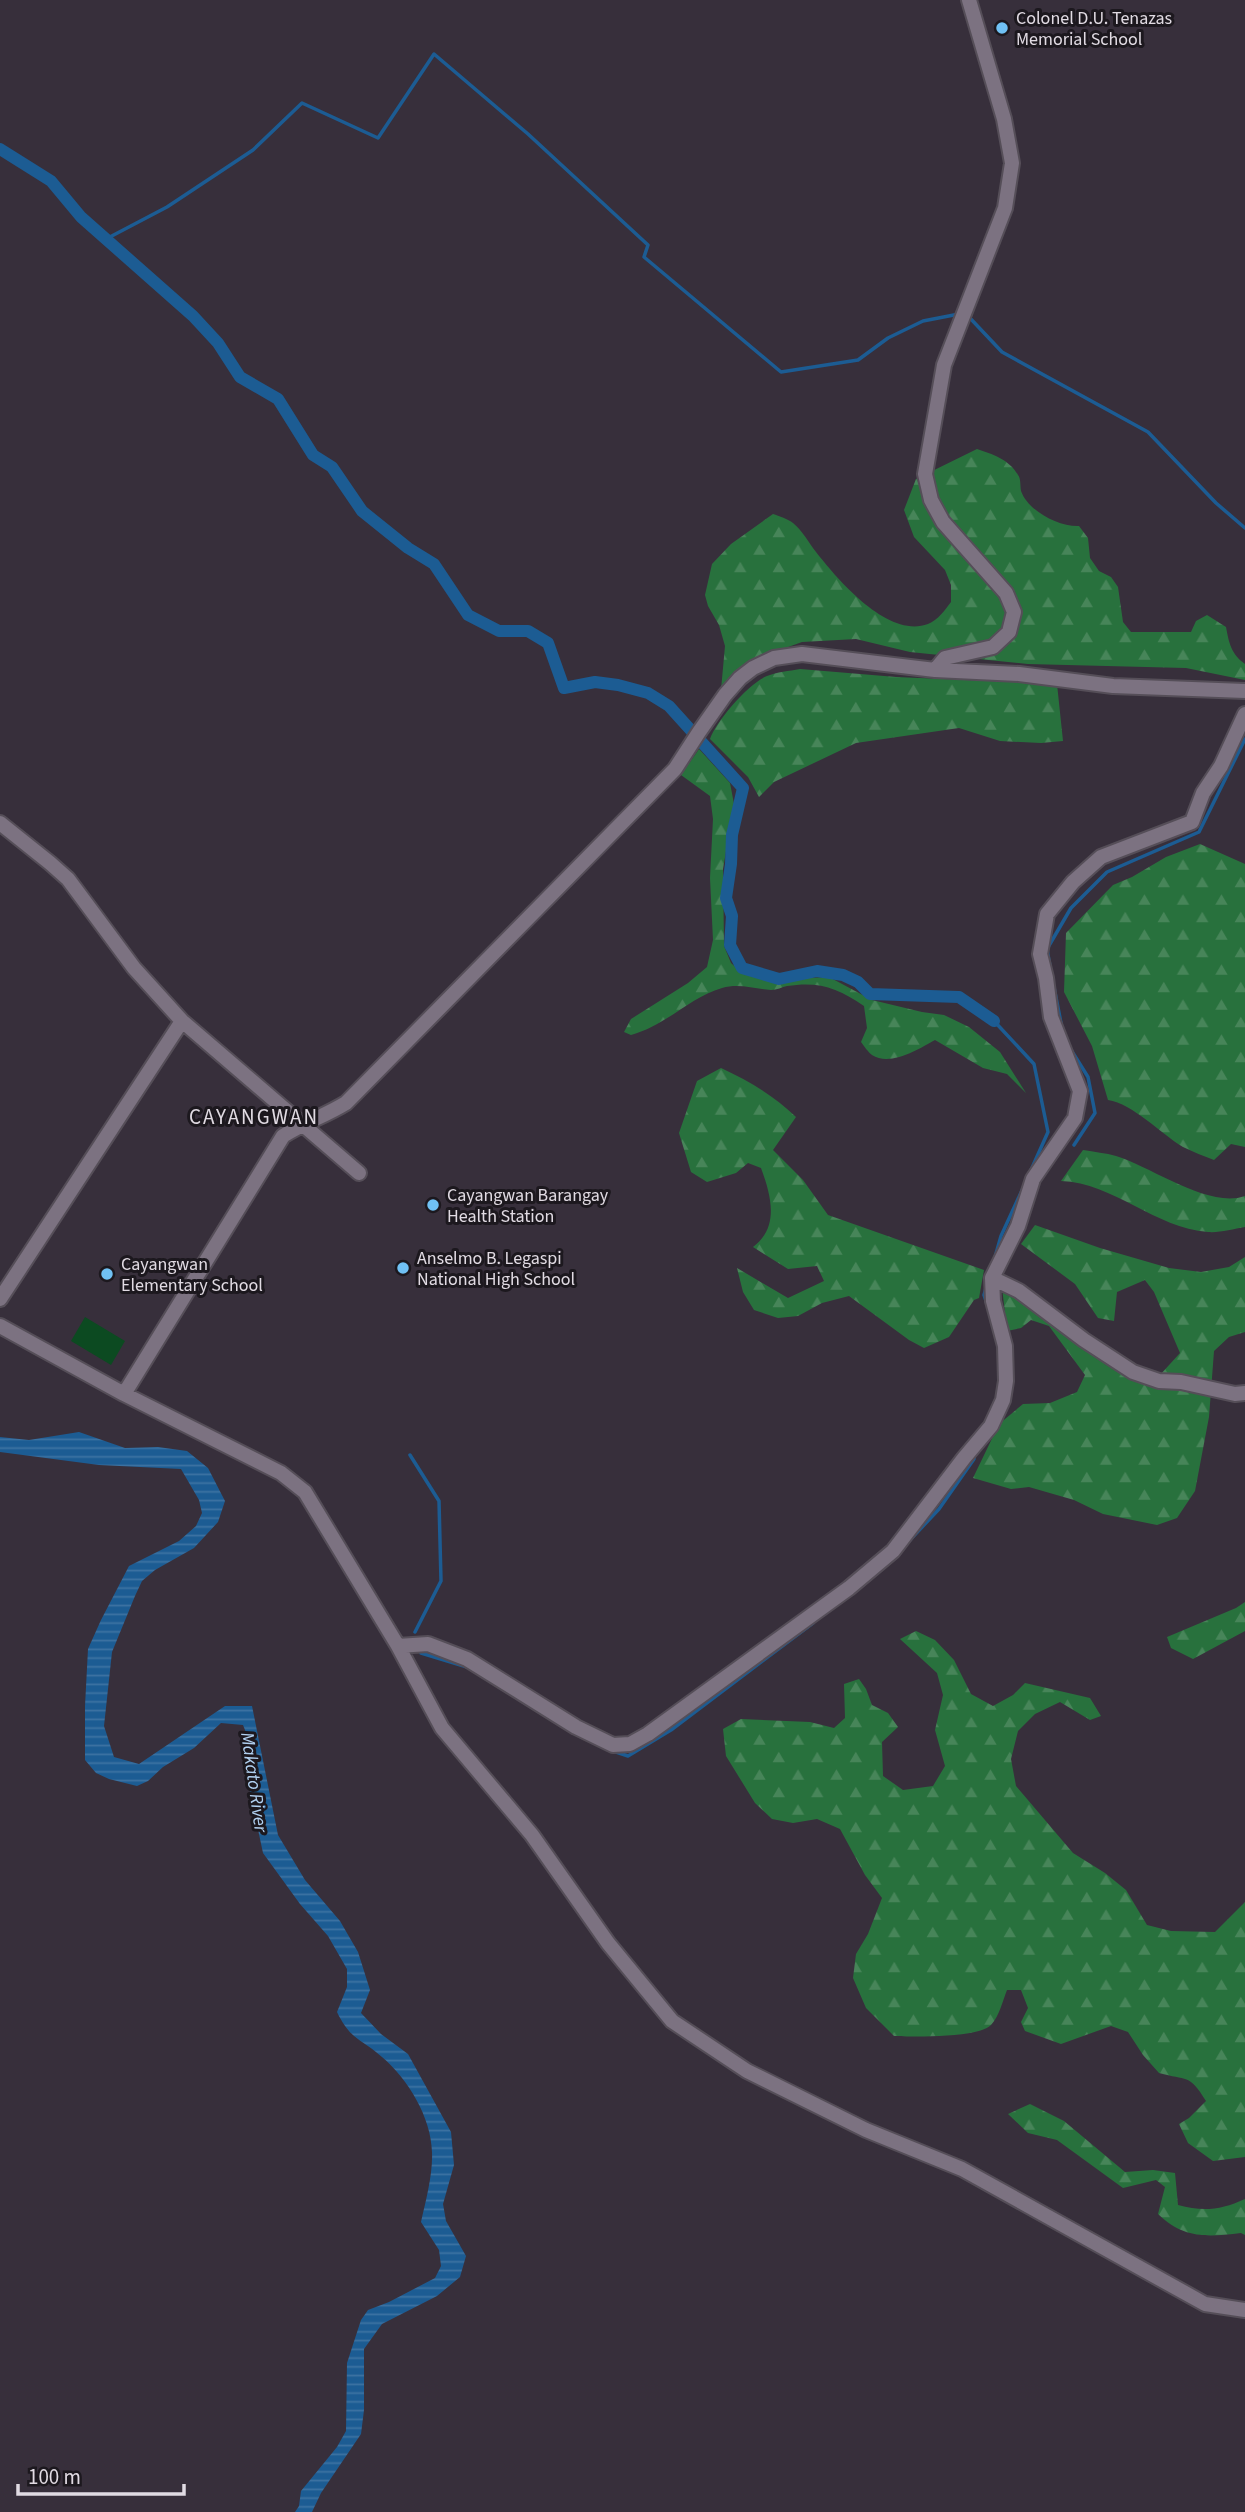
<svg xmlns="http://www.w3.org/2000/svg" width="1245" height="2512" font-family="'Source Sans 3',sans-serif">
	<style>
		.forest { fill: url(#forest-firs) }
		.pitch { fill: #0c4a21 }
		.water { fill: url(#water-rules) }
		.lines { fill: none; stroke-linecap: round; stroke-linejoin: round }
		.stream { stroke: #1c5c93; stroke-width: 3.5 }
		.canal { stroke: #1c5c93; stroke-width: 12 }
		.minor-casing { stroke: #554e58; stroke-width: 18 }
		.minor { stroke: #7c7281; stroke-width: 14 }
		.poi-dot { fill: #70c1f4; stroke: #1c181e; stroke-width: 2.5 }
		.labels { text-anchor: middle; stroke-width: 6; stroke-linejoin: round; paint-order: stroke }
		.poi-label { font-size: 18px; fill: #e1dbe3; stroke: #1c181e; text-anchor: start }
		.water-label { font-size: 19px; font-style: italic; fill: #b1d1f1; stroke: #1c181e }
		.quarter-label { font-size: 21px; letter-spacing: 2px; fill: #e1dbe3; stroke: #1c181e }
	</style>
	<defs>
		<pattern id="forest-firs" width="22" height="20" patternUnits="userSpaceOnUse" patternTransform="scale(1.75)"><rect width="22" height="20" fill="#28713d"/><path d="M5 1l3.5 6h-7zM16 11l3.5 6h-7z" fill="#478559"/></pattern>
		<pattern id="water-rules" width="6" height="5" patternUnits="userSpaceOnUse" patternTransform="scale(1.75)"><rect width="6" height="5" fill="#1c5c93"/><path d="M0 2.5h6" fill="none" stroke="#3d73a2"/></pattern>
	</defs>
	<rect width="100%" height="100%" fill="#372f3b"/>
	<path class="forest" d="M 977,449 C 992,454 1009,459 1018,475 C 1021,479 1020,485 1021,491 C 1028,511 1059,527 1079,526 L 1088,538 L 1090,558 L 1099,571 L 1111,577 L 1118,587 L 1123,622 L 1131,632 L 1191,632 L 1196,621 L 1207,615 L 1226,627 C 1229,643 1231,654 1245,664 L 1245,680 L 1186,668 L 1028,664 L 910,652 L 856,639 L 802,642 L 766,655 L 721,690 L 725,646 L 719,625 L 708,606 L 705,595 L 712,564 L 731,544 L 773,514 C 779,516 788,519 793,523 C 802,530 809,543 816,552 C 838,580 888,639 928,624 C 938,620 945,610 951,602 L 951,585 L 945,570 L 914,537 L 904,510 L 916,479 Z
		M 800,669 L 896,677 L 1057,684 L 1063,741 L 1041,743 L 1000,741 L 959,728 L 856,743 L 774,782 L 759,797 L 748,777 L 710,739 C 716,721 749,683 767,676 C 777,672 789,671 800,669 Z
		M 699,749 L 730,783 L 734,804 L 723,869 L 724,946 L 731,963 L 742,973 L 768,980 L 829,977 L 872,1000 L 922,1012 L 944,1015 L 969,1027 L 1000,1052 L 1026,1093 L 1007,1074 L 983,1068 L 935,1040 C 919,1049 890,1067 872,1055 C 868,1052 864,1046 861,1042 L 867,1028 L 864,1006 C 838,988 819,981 787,986 C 782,987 777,990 771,990 C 755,989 739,983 722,988 C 690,997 667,1025 631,1035 L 624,1032 L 631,1019 L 688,983 L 707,967 L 713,940 L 710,878 L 713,819 L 710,796 L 681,775 Z
		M 1200,844 L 1245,864 L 1245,1147 L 1231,1144 L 1214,1160 C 1204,1156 1193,1152 1183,1147 C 1160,1133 1133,1104 1108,1100 L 1092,1046 L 1064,992 L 1066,933 L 1113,885 L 1132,877 L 1166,857 Z
		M 721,1068 C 749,1081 773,1095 796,1117 L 773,1150 L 803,1180 L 828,1215 L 984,1270 L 979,1298 L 974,1300 L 949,1337 L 924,1348 L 909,1340 L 849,1296 L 822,1303 L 798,1316 L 778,1318 L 754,1310 L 743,1292 L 737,1268 L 788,1298 L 824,1281 L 817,1266 L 788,1269 L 753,1247 C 780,1227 771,1195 761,1168 L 748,1163 L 736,1173 L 707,1182 L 691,1172 L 679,1133 L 697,1081 Z
		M 1083,1150 C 1094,1152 1106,1153 1116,1156 C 1152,1167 1209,1209 1245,1196 L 1245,1227 C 1233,1229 1219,1233 1208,1232 C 1155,1228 1114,1183 1061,1181 Z
		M 1035,1225 L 1100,1248 L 1169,1268 L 1201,1272 L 1229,1267 L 1245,1257 L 1245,1332 L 1229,1337 L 1214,1351 L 1209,1417 L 1195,1491 L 1177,1518 L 1157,1525 L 1103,1514 L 1074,1500 L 1029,1487 L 1011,1489 L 973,1478 L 999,1424 L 1023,1404 L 1050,1403 L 1077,1392 L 1085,1375 L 1049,1326 L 1031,1320 L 1021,1328 L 1007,1331 L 1002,1287 L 1078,1329 L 1146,1371 L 1160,1375 L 1180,1353 L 1154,1292 L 1145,1280 L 1117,1292 L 1114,1321 L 1098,1318 L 1075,1284 L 1021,1244 Z
		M 1245,1602 L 1245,1631 L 1193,1659 L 1171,1648 L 1167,1637 L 1236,1608 Z
		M 916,1631 L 935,1640 L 954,1660 L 971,1694 L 993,1706 L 1013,1695 L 1025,1683 L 1090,1698 L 1101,1716 L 1090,1720 L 1060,1702 L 1035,1714 L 1018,1731 L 1011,1759 L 1016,1786 L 1073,1853 L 1105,1873 L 1126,1890 L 1147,1925 L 1171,1931 L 1215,1932 L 1245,1902 L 1245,2157 L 1213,2161 L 1188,2143 L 1179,2124 L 1189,2118 L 1206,2101 C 1189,2073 1187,2081 1159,2073 L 1143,2055 L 1128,2032 L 1111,2026 L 1061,2044 L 1025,2031 L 1021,2022 L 1028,2008 L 1021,1990 L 1007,1990 C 1003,2000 999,2017 991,2025 C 979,2038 912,2037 894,2036 L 866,2008 L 853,1978 L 856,1954 L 868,1934 L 882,1898 L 865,1875 L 840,1829 L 817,1819 L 793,1823 L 772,1819 L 755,1803 L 726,1756 L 723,1729 L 741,1719 L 810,1722 L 834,1728 L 845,1718 L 844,1684 L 859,1679 L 866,1689 L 872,1705 L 888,1713 L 898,1727 L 882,1742 L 883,1776 L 903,1790 L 933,1786 L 945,1766 L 935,1730 L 943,1695 L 937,1673 L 900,1639 Z
		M 1030,2104 L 1064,2121 L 1125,2172 L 1153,2170 L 1175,2173 L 1178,2205 C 1203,2212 1221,2210 1245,2199 L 1245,2235 L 1241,2233 C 1207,2237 1184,2239 1158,2214 L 1165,2187 L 1156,2180 L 1123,2188 L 1057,2140 L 1028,2133 L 1008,2114 Z"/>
	<path class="pitch" d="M 85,1317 L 125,1341 L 111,1365 L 71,1341 Z"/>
	<path class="water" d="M 79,1432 L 125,1448 L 158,1447 L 187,1451 L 208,1468 L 225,1501 L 218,1522 L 194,1548 L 155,1570 L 142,1581 L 135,1596 L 112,1652 L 104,1726 L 114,1757 L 139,1764 L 225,1706 L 252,1706 L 278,1835 L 305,1880 L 340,1921 L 358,1952 L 370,1990 L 361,2013 L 381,2034 L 408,2054 L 451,2132 L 454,2165 L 443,2204 L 446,2221 L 466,2256 L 460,2277 L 437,2296 L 382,2324 L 364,2349 L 364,2410 L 361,2434 L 321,2493 L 312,2512 L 295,2512 L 299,2506 L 301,2491 L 337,2447 L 346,2431 L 347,2363 L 361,2320 L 368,2310 L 389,2302 L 435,2278 L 441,2266 L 439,2250 L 421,2222 C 426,2200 433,2174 432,2152 C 431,2117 408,2079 382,2057 C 361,2038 351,2041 337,2012 L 347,1987 L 347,1969 L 328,1936 L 300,1904 L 263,1853 L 250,1792 L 247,1735 L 243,1725 L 221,1723 L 194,1748 L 163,1767 L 148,1781 L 137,1786 L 109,1779 L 96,1773 L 85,1760 L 85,1706 L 88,1649 L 101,1620 L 129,1566 L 179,1541 L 196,1526 L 202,1513 L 199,1500 L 181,1469 L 99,1465 L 0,1452 L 0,1437 L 29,1440 Z"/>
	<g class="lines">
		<path class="stream" d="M 106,239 L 167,207 L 253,150 L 302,103 L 378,138 L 434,54 L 528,134 L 648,245 L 644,257 L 781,372 L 858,360 L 888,338 L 923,321 L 959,314
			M 969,317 L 1002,352 L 1148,432 L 1216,503 L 1245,528
			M 1050,966 L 1047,949 L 1071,908 L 1107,872 L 1199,832 L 1245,739
			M 1054,987 L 1062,1028
			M 994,1021 L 1034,1064 L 1048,1132 L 1031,1170
			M 1068,1045 L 1088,1077 L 1095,1113 L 1074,1145
			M 995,1257 L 1001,1236 L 1024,1186
			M 986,1288 L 984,1295 L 987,1304
			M 410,1455 L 439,1501 L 441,1581 L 415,1632
			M 909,1541 L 939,1509 L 974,1459 L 974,1456
			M 421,1653 L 467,1667
			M 613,1751 L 628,1756 L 671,1730 L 813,1623"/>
		<path class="canal" d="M 0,149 L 51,181 L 81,217 L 193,316 L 218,343 L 240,377 L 278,399 L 313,455 L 332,467 L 362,511 L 408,548 L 434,564 L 468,615 L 499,631 L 528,631 L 548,643 L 564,688 L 595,682 L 618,685 L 648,693 L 669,706 L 743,788 L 732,835 L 731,864 L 726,898 L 732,916 L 730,945 L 742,968 L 779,979 L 817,971 L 843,975 L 858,982 L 870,994 L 959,997 L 994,1021"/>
		<g class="minor-casing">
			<path id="minor" d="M 935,670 L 945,658 L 993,647 L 1009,632 L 1014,612 L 1006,593 L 943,522 L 931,500 L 925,474 L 944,365 L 1005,208 L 1012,163 L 1004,119 L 969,0
				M 0,823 L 50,863 L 68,879 L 134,968 L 182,1021 L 359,1173
				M 992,1278 L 1019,1291 L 1084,1340 L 1133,1372 L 1159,1381 L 1181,1382 L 1235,1394 L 1245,1393
				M 0,1299 L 182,1021
				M 0,1326 L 124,1394 L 281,1473 L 305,1492 L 398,1646 L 442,1728 L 532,1835 L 608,1943 L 672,2021 L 747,2071 L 866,2130 L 962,2169 L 1205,2304 L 1245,2310
				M 124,1394 L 283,1136 C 303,1123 325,1116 346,1103 L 675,769 L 699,732 L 725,695 L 740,678 L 753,668 L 774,658 L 802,654 L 935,670 L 1019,674 L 1113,686 L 1245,691
				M 398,1646 L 428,1644 L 467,1659 L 576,1727 L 613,1745 L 630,1744 L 648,1734 L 849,1588 L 893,1551 L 964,1458 L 991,1426 L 1003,1400 L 1006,1381 L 1005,1346 L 993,1301 L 992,1278 L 1018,1226 L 1033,1179 L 1075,1118 L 1080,1091 L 1051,1017 L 1046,978 L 1040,954 L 1047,914 L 1073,882 L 1101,857 L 1192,822 L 1203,793 L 1221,766 L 1245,714"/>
		</g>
		<use href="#minor" class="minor"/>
	</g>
	<g class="poi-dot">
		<circle cx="1002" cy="28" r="7"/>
		<circle cx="433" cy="1205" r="7"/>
		<circle cx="403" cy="1268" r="7"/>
		<circle cx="107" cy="1274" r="7"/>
	</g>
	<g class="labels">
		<g class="poi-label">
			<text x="1016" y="24">Colonel D.U. Tenazas<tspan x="1016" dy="21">Memorial School</tspan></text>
			<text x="447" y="1201">Cayangwan Barangay<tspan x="447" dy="21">Health Station</tspan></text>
			<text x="417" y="1264">Anselmo B. Legaspi<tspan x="417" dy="21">National High School</tspan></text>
			<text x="121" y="1270">Cayangwan<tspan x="121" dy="21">Elementary School</tspan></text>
		</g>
		<g class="water-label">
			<text transform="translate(255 1782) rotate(82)" y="7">Makato River</text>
		</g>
		<g class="quarter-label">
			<text x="254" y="1124">CAYANGWAN</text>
		</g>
	</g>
	<path d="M18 2484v10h166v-10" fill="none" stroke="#e1dbe3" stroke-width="3.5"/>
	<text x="28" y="2484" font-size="21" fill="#e1dbe3" stroke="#1c181e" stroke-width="5" paint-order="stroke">100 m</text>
</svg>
